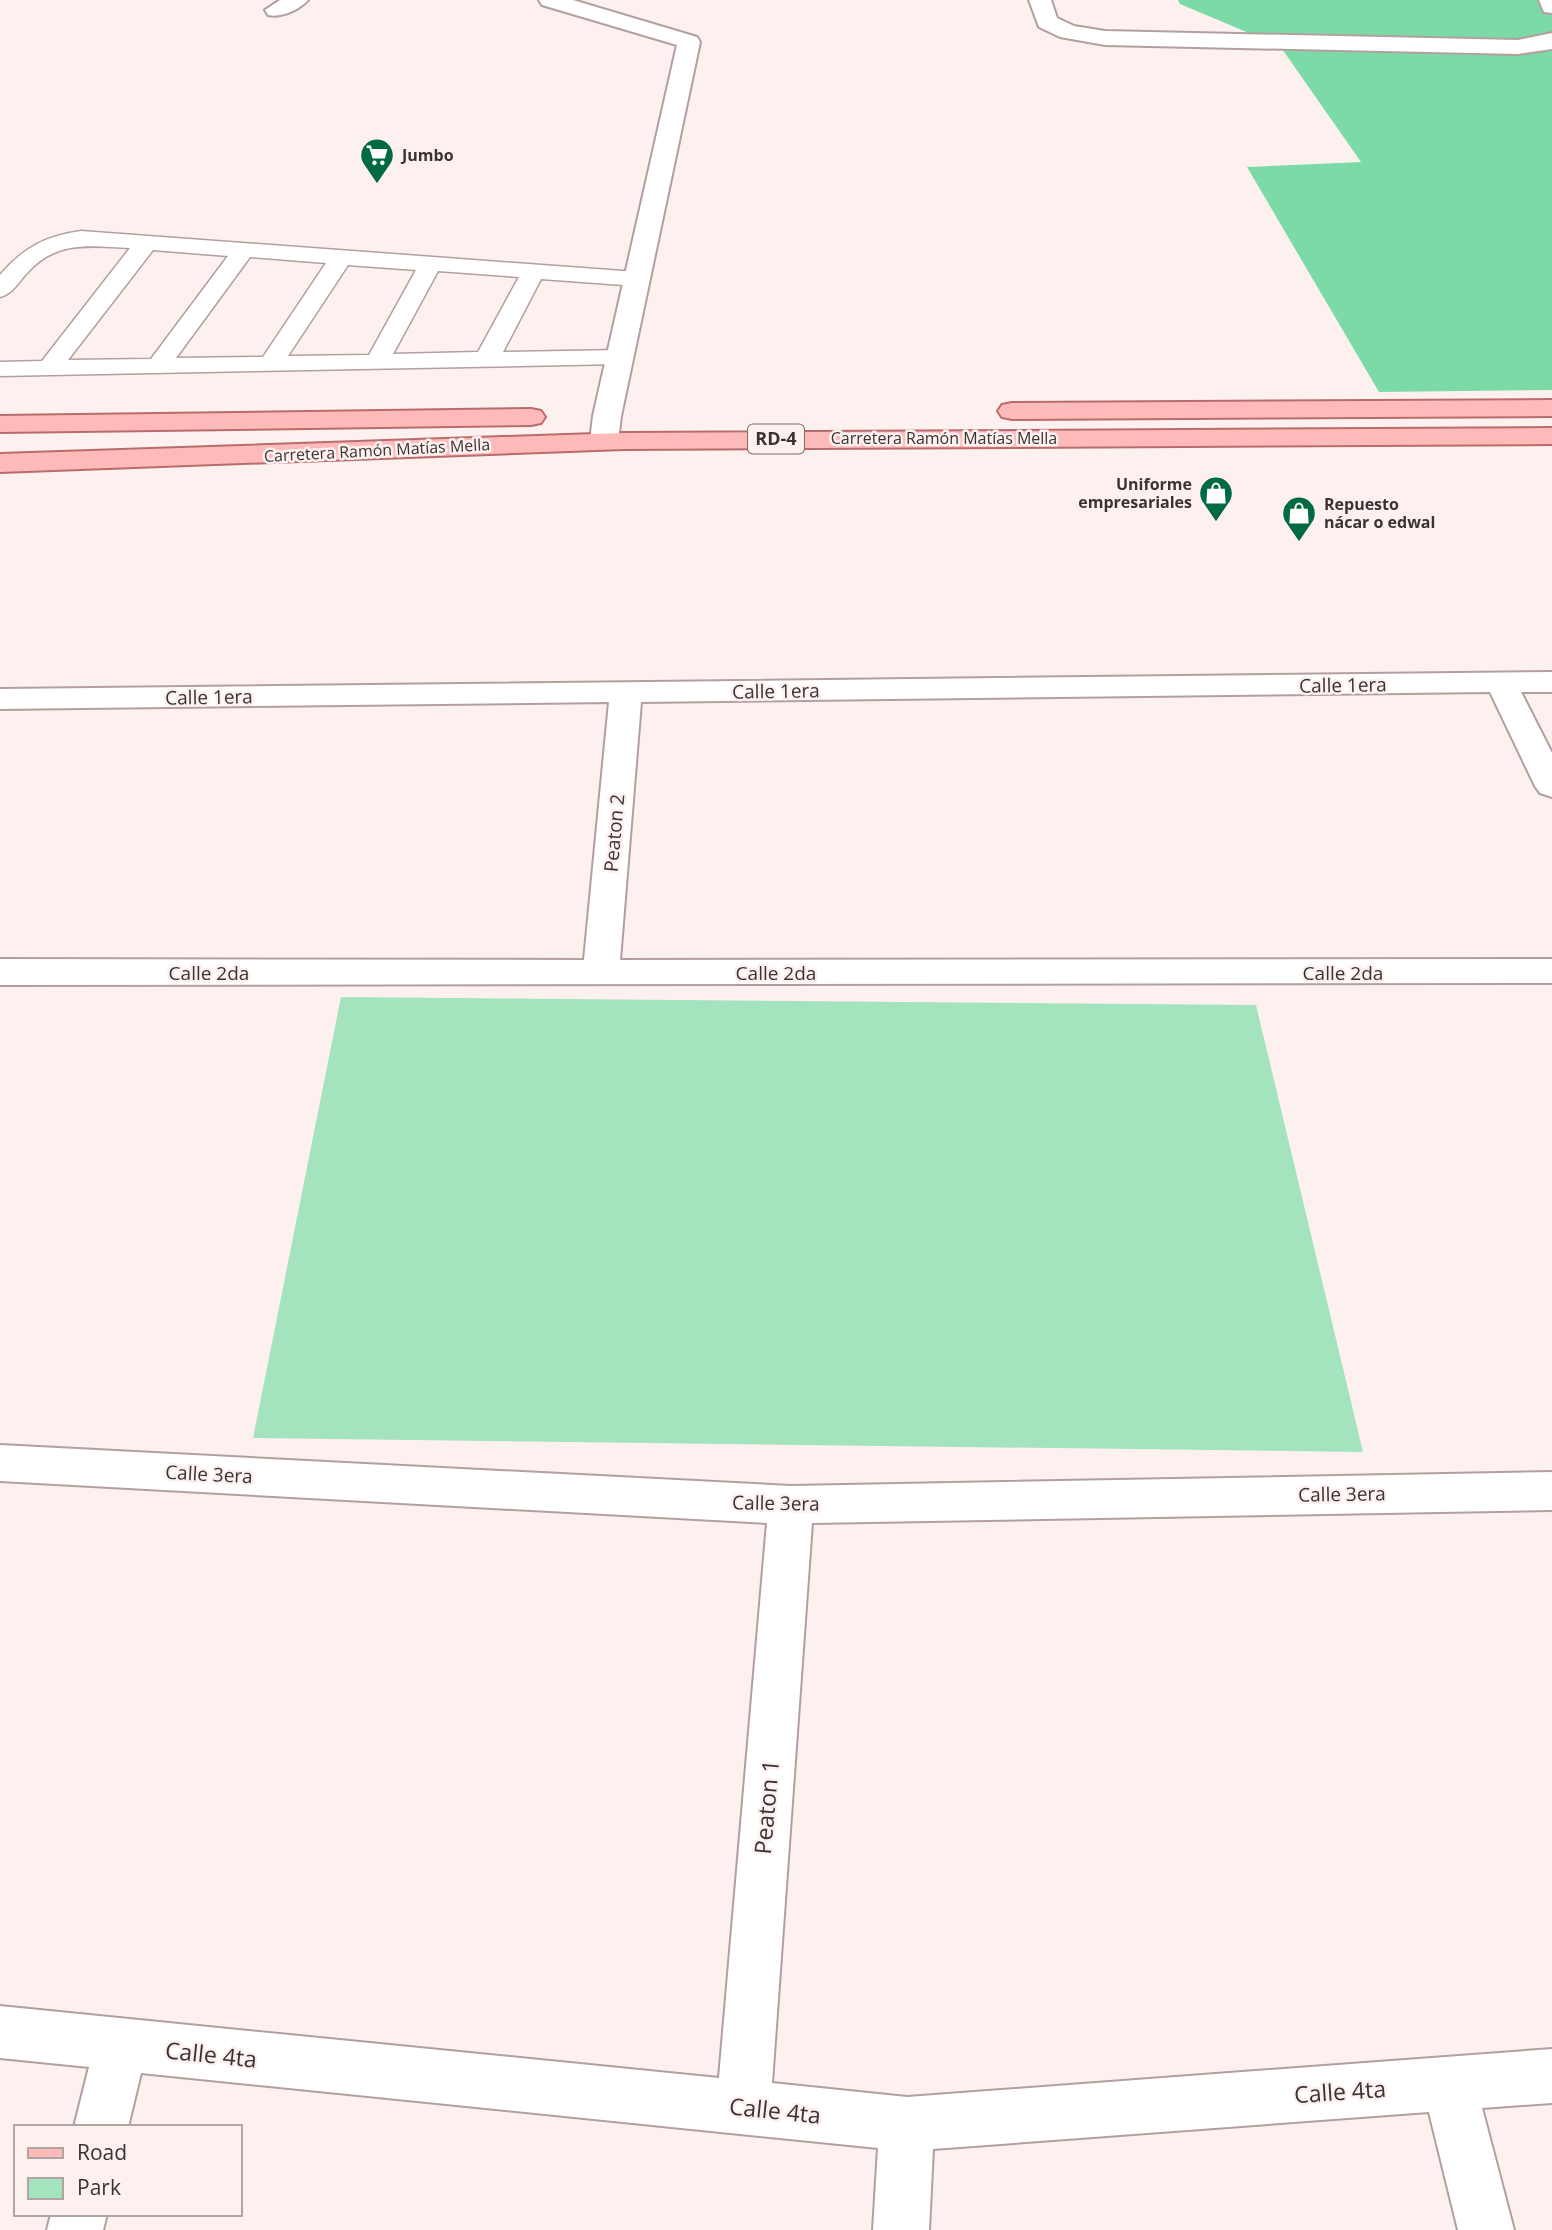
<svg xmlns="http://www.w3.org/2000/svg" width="1552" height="2230" font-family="'Open Sans',sans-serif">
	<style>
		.green { fill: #a3e3be }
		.forest { fill: #7cdaa7 }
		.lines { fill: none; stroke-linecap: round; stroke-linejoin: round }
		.service-casing { stroke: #b39f9e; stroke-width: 3 }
		.minor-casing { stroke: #b39f9e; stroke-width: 4 }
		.primary-casing { stroke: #b86d6c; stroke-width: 4 }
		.service { fill: #fff; fill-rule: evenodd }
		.minor { fill: #fff; fill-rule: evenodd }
		.primary { fill: #fdbab9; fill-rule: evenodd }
		.labels { text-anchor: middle; stroke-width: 5; stroke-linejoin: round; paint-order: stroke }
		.far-poi-label { font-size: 16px; font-weight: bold; fill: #3b3333; stroke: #fdf1f0; text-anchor: start }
		.far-street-label { font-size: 16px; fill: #3b3333; stroke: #fdf1f0 }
		.shield { fill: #fdf1f0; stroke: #756c6c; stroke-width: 2 }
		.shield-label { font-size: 18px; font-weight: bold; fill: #3b3333 }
		.street-label { font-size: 19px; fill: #3b3333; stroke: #fdf1f0 }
		.near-street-label { font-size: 23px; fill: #3b3333; stroke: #fdf1f0 }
	</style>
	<rect width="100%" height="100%" fill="#fdf1f0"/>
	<path class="green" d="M 341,997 L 1256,1005 L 1363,1452 L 253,1438 Z"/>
	<path class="forest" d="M 1178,0 L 1552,0 L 1552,390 L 1379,392 L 1247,167 L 1361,162 L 1280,46 L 1180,4 Z"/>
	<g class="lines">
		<g class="service-casing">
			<path id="service" d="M 81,231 L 637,272 L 645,274 L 649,279 L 645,284 L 637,286 L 541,279 L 503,352 L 620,350 L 629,352 L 632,357 L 629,362 L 620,364 L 0,376 L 0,362 L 42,361 L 130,248 C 91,246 57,240 28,272 C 19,281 13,294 0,297 L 0,275 C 23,248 45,236 81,231 ZM 153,250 L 228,256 L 151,359 L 68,360 ZM 250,257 L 326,263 L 263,357 L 176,358 ZM 348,265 L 416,270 L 369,355 L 288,356 ZM 438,271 L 519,277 L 478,352 L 393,354 Z"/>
		</g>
		<g class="minor-casing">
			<path id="minor" d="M 280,0 L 308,0 C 299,10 281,18 268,15 L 265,10 Z
				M 539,0 L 573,0 L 697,37 L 700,42 L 621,416 L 618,441 L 614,447 L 604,449 L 594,447 L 590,441 L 593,416 L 677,45 L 542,5 Z
				M 1029,0 L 1051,0 L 1057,18 L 1074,26 L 1105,31 L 1518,40 L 1552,33 L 1552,49 L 1518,54 L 1105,45 L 1060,37 L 1039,27 Z
				M 1539,0 L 1552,0 L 1552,13 L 1544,12 Z
				M 1552,672 L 1552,692 L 1521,692 L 1552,753 L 1552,797 L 1540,793 L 1535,786 L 1490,692 L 641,702 L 620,960 L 1552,959 L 1552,983 L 0,985 L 0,959 L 584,960 L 609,702 L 0,709 L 0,689 Z
				M 0,1445 L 791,1486 L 1552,1472 L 1552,1510 L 812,1523 L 772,2083 L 907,2097 L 1552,2049 L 1552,2103 L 1482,2108 L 1514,2230 L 1458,2230 L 1429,2112 L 933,2149 L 929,2230 L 873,2230 L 878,2148 L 141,2073 L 128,2127 L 74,2127 L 89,2067 L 0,2058 L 0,2006 L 719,2078 L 767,1523 L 0,1481 Z
				M 51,2214 L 107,2214 L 103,2230 L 47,2230 Z"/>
		</g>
		<g class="primary-casing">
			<path id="primary" d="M 1552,400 L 1552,416 L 1012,419 L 1002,417 L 998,411 L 1002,405 L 1012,403 Z
				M 531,409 L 541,411 L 545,417 L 541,423 L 531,425 L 0,432 L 0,416 Z
				M 1552,428 L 1552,444 L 624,449 L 0,472 L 0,454 L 624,433 Z"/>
		</g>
		<use href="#service" class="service"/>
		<use href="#minor" class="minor"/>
		<use href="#primary" class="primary"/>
	</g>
	<defs>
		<g id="supermarket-pin" transform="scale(1.75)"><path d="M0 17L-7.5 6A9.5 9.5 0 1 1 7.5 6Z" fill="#006a42" stroke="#fdf1f0"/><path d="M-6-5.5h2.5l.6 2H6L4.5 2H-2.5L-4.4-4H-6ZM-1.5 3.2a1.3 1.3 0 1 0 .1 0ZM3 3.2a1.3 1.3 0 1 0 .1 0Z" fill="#fff"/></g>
		<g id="shop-pin" transform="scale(1.75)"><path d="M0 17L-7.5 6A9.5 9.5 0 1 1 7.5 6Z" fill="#006a42" stroke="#fdf1f0"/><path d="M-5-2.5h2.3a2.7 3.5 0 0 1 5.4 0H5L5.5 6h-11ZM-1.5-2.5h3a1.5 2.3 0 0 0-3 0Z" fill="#fff"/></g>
	</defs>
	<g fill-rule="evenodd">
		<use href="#supermarket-pin" x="377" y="155"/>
		<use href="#shop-pin" x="1216" y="493"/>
		<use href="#shop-pin" x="1299" y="513"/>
	</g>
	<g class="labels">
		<g class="far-poi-label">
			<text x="402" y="161">Jumbo</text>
			<text x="1192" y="490" text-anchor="end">Uniforme<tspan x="1192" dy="18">empresariales</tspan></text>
			<text x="1324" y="510">Repuesto<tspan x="1324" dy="18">nácar o edwal</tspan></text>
		</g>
		<g class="far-street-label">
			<text x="944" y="444">Carretera Ramón Matías Mella</text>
			<text transform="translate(377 450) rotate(-3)" y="6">Carretera Ramón Matías Mella</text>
		</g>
		<rect class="shield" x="748" y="424.5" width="56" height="29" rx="5"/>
		<g class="shield-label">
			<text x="776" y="445">RD-4</text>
		</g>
		<g class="street-label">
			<text transform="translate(1343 685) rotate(-1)" y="7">Calle 1era</text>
			<text transform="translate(776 691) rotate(-1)" y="7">Calle 1era</text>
			<text transform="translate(209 697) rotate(-1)" y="7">Calle 1era</text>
			<text transform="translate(614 833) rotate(-85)" y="7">Peaton 2</text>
			<text x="209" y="980">Calle 2da</text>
			<text x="776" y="980">Calle 2da</text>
			<text x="1343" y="980">Calle 2da</text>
			<text transform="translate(209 1474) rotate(3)" y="7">Calle 3era</text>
			<text transform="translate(1342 1494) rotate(-1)" y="7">Calle 3era</text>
			<text transform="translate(776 1503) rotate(1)" y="7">Calle 3era</text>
		</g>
		<g class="near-street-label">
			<text transform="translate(767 1807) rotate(-85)" y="8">Peaton 1</text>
			<text transform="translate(211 2055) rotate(6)" y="8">Calle 4ta</text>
			<text transform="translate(1340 2092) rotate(-4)" y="8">Calle 4ta</text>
			<text transform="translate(775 2111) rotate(6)" y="8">Calle 4ta</text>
		</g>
	</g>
	<rect x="14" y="2125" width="228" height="91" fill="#fdf1f0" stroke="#afa5a4" stroke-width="2"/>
	<rect x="28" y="2148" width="35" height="10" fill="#fdbab9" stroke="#afa5a4" stroke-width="2"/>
	<text x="77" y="2160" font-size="21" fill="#3b3333">Road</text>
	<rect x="28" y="2178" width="35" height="21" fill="#a3e3be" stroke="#afa5a4" stroke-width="2"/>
	<text x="77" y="2195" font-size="21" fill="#3b3333">Park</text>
</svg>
